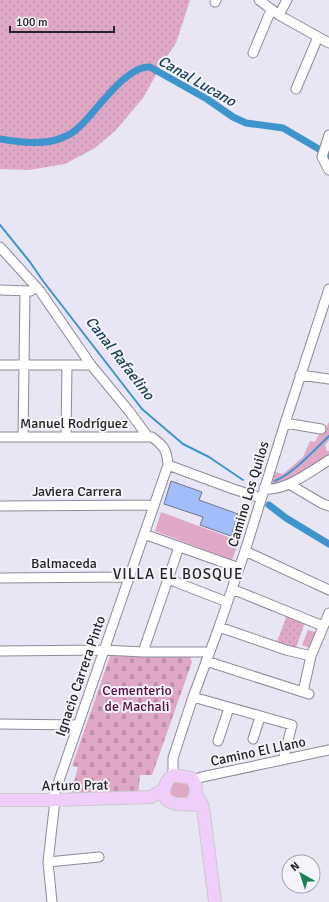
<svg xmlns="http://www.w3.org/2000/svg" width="329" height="902" font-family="Signika,sans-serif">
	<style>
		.grass { fill: url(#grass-dots) }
		.cemetery { fill: url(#cemetery-stones) }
		.park { fill: #dfa8c6 }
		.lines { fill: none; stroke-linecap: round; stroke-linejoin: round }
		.stream { stroke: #3e95ce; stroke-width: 2 }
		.canal { stroke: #3e95ce; stroke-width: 7 }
		.building { fill: #a2bdfc; stroke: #727784 }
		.minor-casing { stroke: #8c8a99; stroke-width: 11 }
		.major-casing { stroke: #cbcacc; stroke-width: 14 }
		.minor { stroke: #fff; stroke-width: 9 }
		.major { stroke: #efcef9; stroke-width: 12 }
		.labels { text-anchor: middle; stroke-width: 4; stroke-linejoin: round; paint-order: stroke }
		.street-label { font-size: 14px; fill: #25242a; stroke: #f5f4fd }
		.park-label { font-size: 14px; fill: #55093d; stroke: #f5f4fd }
		.water-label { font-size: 15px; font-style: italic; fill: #1c4058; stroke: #f5f4fd }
		.neighbourhood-label { font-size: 15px; letter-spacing: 1px; fill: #25242a; stroke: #f5f4fd }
	</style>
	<defs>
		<pattern id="grass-dots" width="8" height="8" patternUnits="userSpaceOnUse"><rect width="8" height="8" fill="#dfa8c6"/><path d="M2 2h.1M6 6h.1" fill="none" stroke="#bf90aa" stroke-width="1.8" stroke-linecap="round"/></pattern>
		<pattern id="cemetery-stones" width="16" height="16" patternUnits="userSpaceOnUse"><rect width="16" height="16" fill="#dfa8c6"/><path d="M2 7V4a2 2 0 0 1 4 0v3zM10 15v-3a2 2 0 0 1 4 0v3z" fill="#bf90aa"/></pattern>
	</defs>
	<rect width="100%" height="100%" fill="#e8e5f5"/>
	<path class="grass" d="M 0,0 L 190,0 L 176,43 L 162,64 L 143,98 L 116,130 L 95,148 L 65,164 L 29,170 L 0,169 Z
		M 287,615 L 305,622 L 296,648 L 277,642 Z"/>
	<path class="cemetery" d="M 110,656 L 190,657 L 192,662 L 152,775 L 140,775 L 138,796 L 71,793 L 78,767 L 72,766 Z"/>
	<path class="park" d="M 329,422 L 329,440 L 325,445 L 327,451 L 329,451 L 329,457 L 283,482 L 279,484 L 269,485 L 275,472 L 283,474 L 303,457 L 310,441 L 315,442 L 323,427 L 326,428 Z
		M 161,512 L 239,541 L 232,560 L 155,531 Z
		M 308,630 L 318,633 L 312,649 L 302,645 Z
		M 173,780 C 176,780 180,780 183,781 C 195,785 192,795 183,800 L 172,797 C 169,791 170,786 173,780 Z"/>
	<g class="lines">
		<path class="stream" d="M 0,225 L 30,262 L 43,281 L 142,409 L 183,444 L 209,457 L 243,480
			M 275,481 C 296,471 312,452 329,436"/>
		<path class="canal" d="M 0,139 C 19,142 45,146 64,137 C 69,135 75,131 79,127 C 96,112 126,65 150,67 L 207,99 L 233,117 L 246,123 L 283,128 L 329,155
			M 269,505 L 286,518 L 329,544"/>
	</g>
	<path class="building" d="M 171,481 L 202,492 L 199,500 L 238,514 L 231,536 L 200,525 L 203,517 L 164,504 Z"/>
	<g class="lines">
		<g class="minor-casing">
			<path id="minor" d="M 259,0 L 279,15 L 329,43
				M 215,2 L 216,0
				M 279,15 L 287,0
				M 253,53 L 271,10
				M 296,89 L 318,37
				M 329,135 L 322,157 L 329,170
				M 0,247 L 40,291 L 91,365 L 129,411 L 148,437 L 152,437 C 164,446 167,450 168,465 L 233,489 L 261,498
				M 0,290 L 31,291
				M 0,365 L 91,365
				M 300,375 L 329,379
				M 285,423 L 321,429
				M 0,437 L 148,437
				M 23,437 L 25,292
				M 66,437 L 67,365
				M 289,484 L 321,503 L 329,506
				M 264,488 C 282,494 314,469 329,460
				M 0,506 L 154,505
				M 144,534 L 239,568
				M 245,551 L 329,590
				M 0,578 L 128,577
				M 168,579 L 227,602
				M 232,589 L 323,626
				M 219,627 L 286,650 L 311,656
				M 0,651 L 103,650 L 143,652 L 209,652
				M 143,652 L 179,547
				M 206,661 L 309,694
				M 303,692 L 311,656 L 329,613
				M 193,697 L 292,725 L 283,760
				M 0,724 L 77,725
				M 253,739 L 260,717
				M 218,741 L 229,708
				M 173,775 L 173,758 L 193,697 L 219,627 L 245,551 L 285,423 L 329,289
				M 194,780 L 202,777 L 329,750
				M 48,862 L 99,857
				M 52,902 L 48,862 L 55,800 L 54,795 L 168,465"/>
		</g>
		<g class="major-casing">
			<path id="major" d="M 199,799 L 203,807 L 215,902
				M 0,800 L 55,800 L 151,797 L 164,789
				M 191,804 C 196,795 199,787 191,778 L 173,775 C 164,782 158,799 173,803 C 179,805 195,804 202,805"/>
		</g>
		<use href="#minor" class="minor"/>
		<use href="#major" class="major"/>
	</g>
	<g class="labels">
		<g class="street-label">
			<text x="74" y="428">Manuel Rodríguez</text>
			<text x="77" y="496">Javiera Carrera</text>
			<text transform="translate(248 494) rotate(-73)" y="5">Camino Los Quilos</text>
			<text x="64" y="568">Balmaceda</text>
			<text transform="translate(80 676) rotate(-71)" y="5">Ignacio Carrera Pinto</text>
			<text transform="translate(258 751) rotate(-12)" y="5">Camino El Llano</text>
			<text transform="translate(75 785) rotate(-1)" y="5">Arturo Prat</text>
		</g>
		<g class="park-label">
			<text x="137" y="695">Cementerio<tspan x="137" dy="16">de Machali</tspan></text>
		</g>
		<g class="water-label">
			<text transform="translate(197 81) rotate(30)" y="5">Canal Lucano</text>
			<text transform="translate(120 358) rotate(52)" y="5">Canal Rafaelino</text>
		</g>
		<g class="neighbourhood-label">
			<text x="178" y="579">VILLA EL BOSQUE</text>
		</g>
	</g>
	<g transform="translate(301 874) rotate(321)"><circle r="19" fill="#f5f4fd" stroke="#a2a1a9"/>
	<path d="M0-3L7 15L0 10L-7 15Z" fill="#1a805a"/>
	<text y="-6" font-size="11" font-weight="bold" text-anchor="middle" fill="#25242a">N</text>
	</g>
	<path d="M10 26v6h104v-6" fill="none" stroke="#25242a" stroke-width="2"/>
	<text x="16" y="26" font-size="12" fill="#25242a" stroke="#f5f4fd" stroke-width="3" paint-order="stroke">100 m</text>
</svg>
